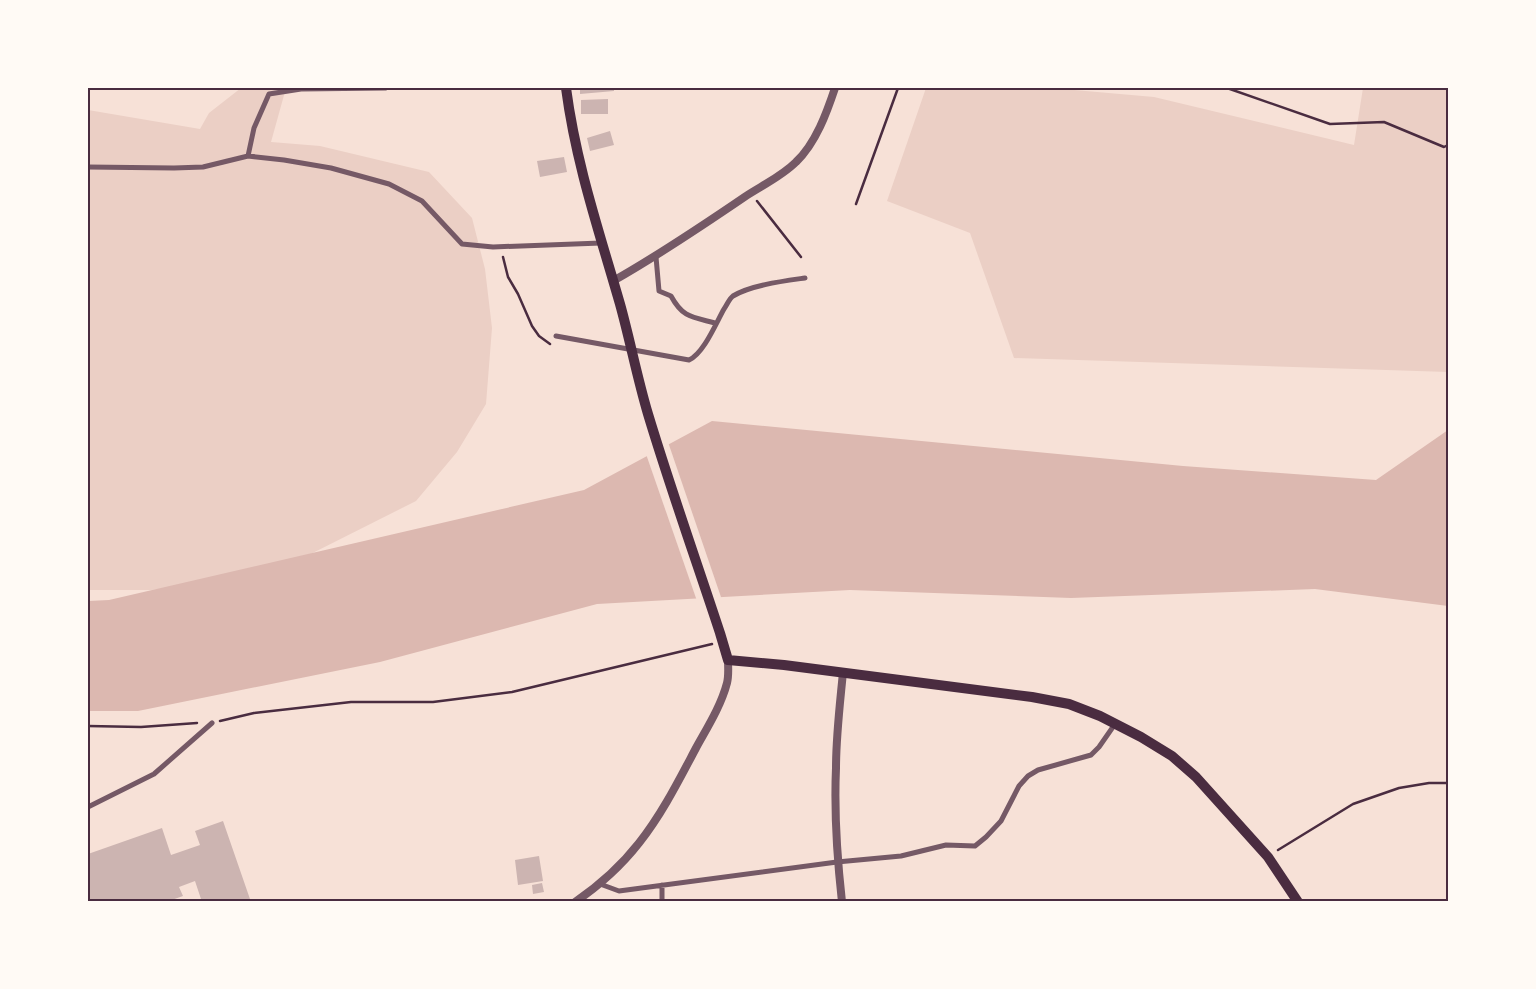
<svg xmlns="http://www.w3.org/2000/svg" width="1536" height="989" font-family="'Zilla Slab',serif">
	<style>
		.green { fill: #ebcfc5 }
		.water { fill: #dcb8b0 }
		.pier { fill: #f7e1d7 }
		.building { fill: #ccb4b1 }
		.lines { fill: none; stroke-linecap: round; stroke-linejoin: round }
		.path { stroke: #4a2c40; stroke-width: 2.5 }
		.minor { stroke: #755966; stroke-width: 5 }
		.tertiary { stroke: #755966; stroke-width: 8 }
		.primary { stroke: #4a2c40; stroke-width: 10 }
		.neatline { fill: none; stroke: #4a2c40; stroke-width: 2 }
	</style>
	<rect width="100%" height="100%" fill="#f7e1d7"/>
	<path class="green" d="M 241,88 L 286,88 L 271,142 L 320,146 L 429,172 L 472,218 L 485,269 L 492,328 L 486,404 L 457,452 L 416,501 L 259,580 L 151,590 L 88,590 L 88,110 L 200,129 L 209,113 Z
		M 926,88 L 1061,88 L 1063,89 L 1154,97 L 1354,145 L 1363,88 L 1448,88 L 1448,372 L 1014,358 L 970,233 L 887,201 Z"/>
	<path class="water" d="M 712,421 L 1183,466 L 1376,480 L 1448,430 L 1448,606 L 1315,589 L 1071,598 L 850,590 L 597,604 L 380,662 L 138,711 L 88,711 L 88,601 L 109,600 L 584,490 Z"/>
	<path class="pier" d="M 668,442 L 722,600 L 697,601 L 646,454 Z"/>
	<path class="building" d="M 580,88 L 614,88 L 614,91 L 580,94 Z
		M 608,99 L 608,114 L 581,114 L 581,100 Z
		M 610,131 L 614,145 L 590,151 L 587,138 Z
		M 564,157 L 567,172 L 540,177 L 537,161 Z
		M 223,821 L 251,902 L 202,902 L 195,881 L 179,887 L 183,896 L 166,902 L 88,902 L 88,854 L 162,828 L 171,855 L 200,845 L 195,831 Z
		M 539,856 L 543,881 L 518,885 L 515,860 Z
		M 542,883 L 544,892 L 533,894 L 532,885 Z"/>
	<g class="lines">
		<path class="path" d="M 1227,88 L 1330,124 L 1384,122 L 1444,147 L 1448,145
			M 757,201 L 801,257
			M 856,204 L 898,88
			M 503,257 L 508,277 L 518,294 L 532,326 L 539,336 L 550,344
			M 220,721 L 254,713 L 351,702 L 433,702 L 512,692 L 712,644
			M 88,726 L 141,727 L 197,723
			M 1278,850 L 1353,804 L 1399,788 L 1429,783 L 1448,783"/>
		<path class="minor" d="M 248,156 L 254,128 L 269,94 L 301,89 L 386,88
			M 88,167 L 174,168 L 203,167 L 248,156 L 284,160 L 331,168 L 389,184 L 422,201 L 462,244 L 493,247 L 601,243
			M 656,257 L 659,291 L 671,296 C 683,318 692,317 715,323
			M 556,336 L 689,360 C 704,353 716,323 724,309 C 727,305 729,299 733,296 C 751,285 784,281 805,278
			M 88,807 L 154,774 L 212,723
			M 600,884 L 619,891 L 837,862 L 901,856 L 946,845 L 975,846 L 986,837 L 1001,821 L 1019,786 L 1028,776 L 1038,770 L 1091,755 L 1099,747 L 1115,724
			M 662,885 L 662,902"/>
		<path class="tertiary" d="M 613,281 C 659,255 702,226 746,196 C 763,185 782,176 796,162 C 816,143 827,112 835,88
			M 575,902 C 600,885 621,866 639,843 C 662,814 679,780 696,748 C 707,728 721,706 727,683 C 729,675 728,668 728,660
			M 842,902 C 837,857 834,813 836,768 C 836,736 840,704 843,672"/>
		<path class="primary" d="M 566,88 C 576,164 599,231 620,304 C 630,340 637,377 648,414 C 670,487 696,560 720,633 L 728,660 L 784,665 L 1032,697 L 1069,704 L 1100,716 L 1141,737 L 1172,756 L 1196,777 L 1268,857 L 1298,902"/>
	</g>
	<rect width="1536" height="989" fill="none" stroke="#fffaf5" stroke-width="178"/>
	<rect x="89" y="89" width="1358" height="811" class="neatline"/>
</svg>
